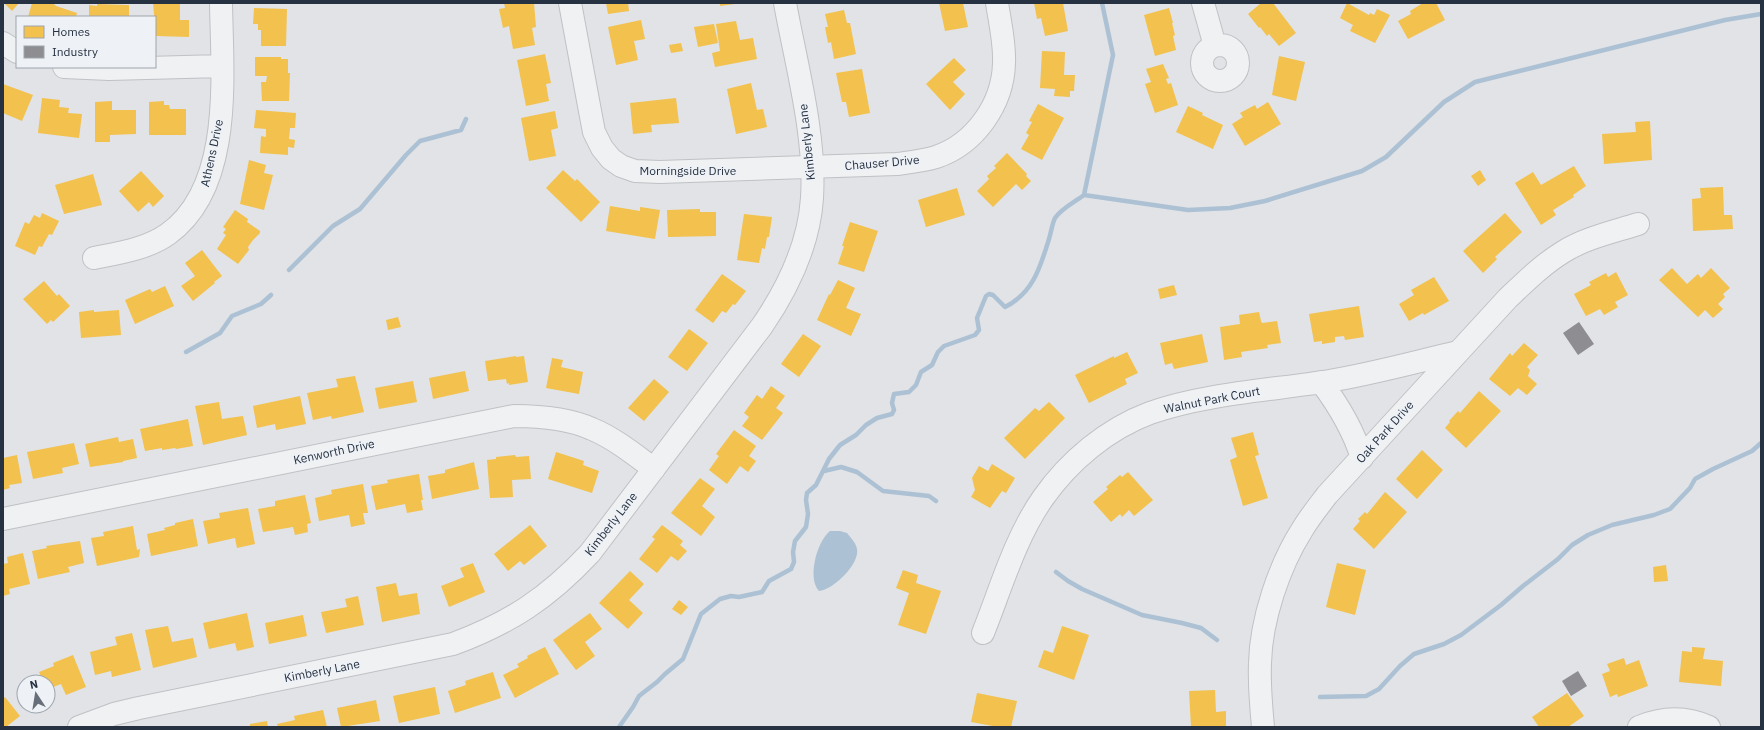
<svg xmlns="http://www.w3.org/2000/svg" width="1764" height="730" font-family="'IBM Plex Sans',sans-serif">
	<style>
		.water { fill: #adc1d4 }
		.homes { fill: #f2c14e }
		.industry { fill: #8d8d92 }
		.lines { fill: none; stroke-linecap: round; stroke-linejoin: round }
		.stream { stroke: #adc1d4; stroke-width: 4.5 }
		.minor-casing { stroke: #bfc1c4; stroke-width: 24 }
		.minor { stroke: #f0f1f3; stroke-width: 22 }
		.labels { text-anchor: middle; stroke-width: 4; stroke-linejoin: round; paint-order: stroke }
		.street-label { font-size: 12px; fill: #263141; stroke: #eef2f6 }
	</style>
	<rect width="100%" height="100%" fill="#e1e3e6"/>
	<path class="water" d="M 830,531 L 840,531 L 847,533 C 851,538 856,543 857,549 C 860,564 833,590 819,591 C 807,578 817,541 830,531 Z"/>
	<path class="homes" d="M 4,3 L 19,3 L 12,11 Z
		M 32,3 L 53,3 L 56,6 L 77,13 L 76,17 L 28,17 Z
		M 153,3 L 180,3 L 180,20 L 189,20 L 189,37 L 156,36 Z
		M 504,3 L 534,3 L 536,27 L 532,28 L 535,45 L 513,49 L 509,26 L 503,28 L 499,9 L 505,8 Z
		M 606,3 L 628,3 L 629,11 L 608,14 Z
		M 720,3 L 735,3 L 735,4 L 720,6 Z
		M 939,3 L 963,3 L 968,27 L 945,31 Z
		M 1034,3 L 1063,3 L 1068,31 L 1045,36 L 1041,18 L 1037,19 Z
		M 1261,3 L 1273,3 L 1296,33 L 1279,46 L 1269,34 L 1267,36 L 1260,27 L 1259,28 L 1248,14 Z
		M 1347,3 L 1369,15 L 1370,13 L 1374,15 L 1377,9 L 1390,15 L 1375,43 L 1350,31 L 1353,25 L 1340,18 Z
		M 1423,3 L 1436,3 L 1445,20 L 1408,39 L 1398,21 L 1411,14 L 1410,11 Z
		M 97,4 L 129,5 L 129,17 L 89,17 L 89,5 L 97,6 Z
		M 254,8 L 287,9 L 286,46 L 261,46 L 261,30 L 258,30 L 258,24 L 253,24 Z
		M 1169,8 L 1173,23 L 1172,23 L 1175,35 L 1173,36 L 1176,50 L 1155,56 L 1144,15 Z
		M 844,10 L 847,23 L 850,23 L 856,54 L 834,59 L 831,42 L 828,43 L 825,27 L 828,27 L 825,14 Z
		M 641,20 L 645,39 L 634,41 L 638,60 L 616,65 L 608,27 Z
		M 736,21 L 740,40 L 753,38 L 757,59 L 715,67 L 712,53 L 720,51 L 716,24 Z
		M 714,24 L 718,43 L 698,47 L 694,27 Z
		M 681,43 L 683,51 L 671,53 L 669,45 Z
		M 1042,51 L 1065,52 L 1064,75 L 1075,75 L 1074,91 L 1070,91 L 1070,97 L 1054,96 L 1055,89 L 1040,88 Z
		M 545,54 L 551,83 L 546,84 L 549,101 L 526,106 L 517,60 Z
		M 1279,56 L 1305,62 L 1296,101 L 1272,95 Z
		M 255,57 L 281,57 L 281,59 L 288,59 L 288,73 L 290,73 L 289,101 L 262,101 L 261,82 L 266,82 L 267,76 L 255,76 Z
		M 954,58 L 966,70 L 953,82 L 965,94 L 950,110 L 926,84 Z
		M 1163,64 L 1169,78 L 1166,79 L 1168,84 L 1171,83 L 1178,105 L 1155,113 L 1145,84 L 1151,82 L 1146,69 Z
		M 862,69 L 870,113 L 849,117 L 846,102 L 842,102 L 836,73 Z
		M 751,83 L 757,110 L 763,109 L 767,127 L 736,134 L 727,89 Z
		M 3,84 L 33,95 L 22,121 L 3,113 Z
		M 42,98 L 60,100 L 59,107 L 69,108 L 68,113 L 82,114 L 79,138 L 38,133 Z
		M 676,98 L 679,123 L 651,125 L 652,132 L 633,134 L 630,103 Z
		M 112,101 L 112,110 L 136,110 L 136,134 L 110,135 L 110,142 L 95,142 L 95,102 Z
		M 164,101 L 164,105 L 169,105 L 170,109 L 186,109 L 186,135 L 149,135 L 149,102 Z
		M 1268,102 L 1281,124 L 1245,146 L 1232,124 L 1243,117 L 1240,113 L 1255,105 L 1257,109 Z
		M 1038,104 L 1064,118 L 1042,160 L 1021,149 L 1029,135 L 1026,133 L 1032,122 L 1029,121 Z
		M 1188,106 L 1203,113 L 1202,115 L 1223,125 L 1213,149 L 1176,132 Z
		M 256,110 L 296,113 L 295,128 L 290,128 L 289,139 L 295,140 L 294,148 L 288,147 L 288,155 L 260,153 L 261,136 L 266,137 L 266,129 L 254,128 Z
		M 555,111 L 558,128 L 551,130 L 556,156 L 529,161 L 521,118 Z
		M 1650,121 L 1652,160 L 1604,164 L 1602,134 L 1636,132 L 1635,122 Z
		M 1007,153 L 1027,174 L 1026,176 L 1031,181 L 1022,190 L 1016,184 L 993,207 L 977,191 L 989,179 L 987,176 L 996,168 L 994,166 Z
		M 249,160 L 266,165 L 264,173 L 273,175 L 264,210 L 240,204 Z
		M 1574,166 L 1586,186 L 1573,195 L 1574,197 L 1553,210 L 1556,215 L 1541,225 L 1515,183 L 1533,172 L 1541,185 Z
		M 563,170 L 575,181 L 577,179 L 600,202 L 581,222 L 546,188 Z
		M 1480,170 L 1486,180 L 1478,186 L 1471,176 Z
		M 141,171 L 164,196 L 153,207 L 149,202 L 138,212 L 119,191 Z
		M 93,174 L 102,205 L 64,214 L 55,185 Z
		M 1723,187 L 1724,215 L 1732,215 L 1733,229 L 1693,231 L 1692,199 L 1701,198 L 1700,188 Z
		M 957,188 L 965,215 L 926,227 L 918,200 Z
		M 610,206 L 640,211 L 640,207 L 660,210 L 655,239 L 606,231 Z
		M 700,209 L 700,212 L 716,212 L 716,236 L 668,237 L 667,210 Z
		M 235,210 L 248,219 L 247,222 L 260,231 L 260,233 L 253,240 L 248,247 L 249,250 L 238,264 L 217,249 L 226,235 L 223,233 L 226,229 L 223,227 Z
		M 42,213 L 59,221 L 52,235 L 49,234 L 42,247 L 39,246 L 35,255 L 15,246 L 25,222 L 29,224 L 34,215 L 40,218 Z
		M 1505,213 L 1522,232 L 1495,257 L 1497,259 L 1483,273 L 1463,251 Z
		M 744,214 L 772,217 L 769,237 L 767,237 L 765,249 L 762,248 L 759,263 L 737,260 Z
		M 850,222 L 878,231 L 864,272 L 838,264 L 844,246 L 842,246 Z
		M 202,250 L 222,276 L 214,282 L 215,283 L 193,301 L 181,286 L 195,276 L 185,263 Z
		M 1672,268 L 1687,284 L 1698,274 L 1701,278 L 1711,268 L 1730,288 L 1723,294 L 1725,297 L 1718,304 L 1723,309 L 1713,318 L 1705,310 L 1698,317 L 1659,280 Z
		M 1616,272 L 1628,295 L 1615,302 L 1618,307 L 1604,315 L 1600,309 L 1586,316 L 1574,294 L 1591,285 L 1589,282 L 1606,273 L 1608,277 Z
		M 722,274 L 746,291 L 735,305 L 733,304 L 726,313 L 722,311 L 713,323 L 695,310 Z
		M 1434,277 L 1449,301 L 1424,315 L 1423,313 L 1409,321 L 1399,304 L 1414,295 L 1411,290 Z
		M 838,280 L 855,288 L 846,308 L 861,314 L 851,336 L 817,320 L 829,294 L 830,295 Z
		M 44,281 L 57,296 L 59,294 L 70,306 L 53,322 L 51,320 L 47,324 L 23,299 Z
		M 1174,285 L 1177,295 L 1160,299 L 1158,289 Z
		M 165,286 L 174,306 L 135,324 L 125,300 L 150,289 L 152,292 Z
		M 1359,306 L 1364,337 L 1345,340 L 1344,336 L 1335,337 L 1335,342 L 1322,344 L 1322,341 L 1314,342 L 1309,314 Z
		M 94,310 L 94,312 L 119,310 L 121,335 L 81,338 L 79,312 Z
		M 1259,312 L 1261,321 L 1262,323 L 1277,321 L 1281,343 L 1267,345 L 1268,348 L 1241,352 L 1242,357 L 1224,360 L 1220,327 L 1240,324 L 1239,315 Z
		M 398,317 L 401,327 L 388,330 L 386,320 Z
		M 689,329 L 708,343 L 687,371 L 668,357 Z
		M 803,334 L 821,346 L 799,377 L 781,364 Z
		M 1202,334 L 1208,362 L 1174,369 L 1172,363 L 1165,365 L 1160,343 Z
		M 1524,343 L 1538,355 L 1527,367 L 1530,370 L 1528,376 L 1537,384 L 1527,395 L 1518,388 L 1510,396 L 1489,379 L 1510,353 L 1512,356 Z
		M 1127,352 L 1138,373 L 1125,379 L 1127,384 L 1089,403 L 1075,375 L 1114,356 L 1114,358 Z
		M 516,356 L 516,357 L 524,356 L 528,382 L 509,385 L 509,383 L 507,384 L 506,379 L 488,381 L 485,361 Z
		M 552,358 L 563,360 L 561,367 L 583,372 L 579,394 L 546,388 Z
		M 465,371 L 469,391 L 433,399 L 429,378 Z
		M 355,376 L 364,412 L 332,419 L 331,416 L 313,420 L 307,393 L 338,387 L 336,379 Z
		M 654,379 L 669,392 L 644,421 L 628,408 Z
		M 413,381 L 417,402 L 379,409 L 375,388 Z
		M 771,386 L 785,396 L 776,408 L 783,413 L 762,440 L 742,426 L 749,417 L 744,413 L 757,395 L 762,399 Z
		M 1479,391 L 1501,411 L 1466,448 L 1445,428 L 1450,422 L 1449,421 L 1458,411 L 1460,413 Z
		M 300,396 L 306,424 L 276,430 L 275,424 L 257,428 L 253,406 Z
		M 219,402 L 222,419 L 243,416 L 247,435 L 203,445 L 195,406 Z
		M 1049,402 L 1065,418 L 1025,459 L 1004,438 L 1035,408 L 1039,411 Z
		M 188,419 L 193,446 L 176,449 L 175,448 L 162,450 L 162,448 L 145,451 L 140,429 Z
		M 734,430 L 756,446 L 749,456 L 756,461 L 748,472 L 740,466 L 727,484 L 709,470 L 719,456 L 716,454 Z
		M 1253,432 L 1259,455 L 1255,456 L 1268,498 L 1243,506 L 1230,460 L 1237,457 L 1231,438 Z
		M 118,437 L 119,442 L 133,439 L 137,458 L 123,461 L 123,462 L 90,467 L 85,444 Z
		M 74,443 L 79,464 L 62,468 L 63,473 L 33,479 L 27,452 Z
		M 1422,450 L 1443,470 L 1417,499 L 1396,479 Z
		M 556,452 L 584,461 L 583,465 L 599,471 L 592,493 L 548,479 Z
		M 17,455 L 22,483 L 9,485 L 10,488 L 3,490 L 3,458 Z
		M 515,455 L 516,457 L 529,456 L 531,479 L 512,480 L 513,497 L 490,498 L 487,460 L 496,459 L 496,457 Z
		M 474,462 L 479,489 L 432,499 L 428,476 L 445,473 L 445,470 Z
		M 992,464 L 1015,478 L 1006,493 L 1002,491 L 990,508 L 971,497 L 975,490 L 972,478 L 979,466 L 988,471 Z
		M 1128,472 L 1153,500 L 1134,516 L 1129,510 L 1122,517 L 1120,514 L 1111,522 L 1093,502 L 1108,489 L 1106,487 L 1120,475 L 1122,477 Z
		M 419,474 L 423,500 L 421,500 L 423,510 L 407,513 L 405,504 L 376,510 L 371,486 L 388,483 L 387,480 Z
		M 700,478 L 715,489 L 702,506 L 715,517 L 701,536 L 671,513 Z
		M 363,484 L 368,513 L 363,513 L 365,524 L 351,527 L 349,515 L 319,521 L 315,498 L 332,494 L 331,490 Z
		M 1385,492 L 1407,512 L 1374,549 L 1353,529 L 1360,521 L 1358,519 L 1365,512 L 1367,514 Z
		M 305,495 L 311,523 L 307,524 L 308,532 L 295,535 L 293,527 L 263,532 L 258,509 L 275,506 L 275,501 Z
		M 248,508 L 255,544 L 237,548 L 235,538 L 208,544 L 203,521 L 220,518 L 219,513 Z
		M 193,519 L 198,546 L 151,556 L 147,534 L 165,530 L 164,528 L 175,525 L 175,523 Z
		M 530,525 L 547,546 L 524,565 L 520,561 L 508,571 L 494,554 Z
		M 662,525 L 683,541 L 680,545 L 687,551 L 678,561 L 671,556 L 657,573 L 639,559 L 655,539 L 652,537 Z
		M 133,526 L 137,550 L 140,549 L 139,557 L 97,566 L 91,538 L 104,536 L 103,532 Z
		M 80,541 L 84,563 L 68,567 L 70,572 L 38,579 L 32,551 L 47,548 L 46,546 Z
		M 23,553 L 30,584 L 9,589 L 10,594 L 3,596 L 3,564 L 8,563 L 7,557 Z
		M 473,563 L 485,592 L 449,607 L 441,586 L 464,577 L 460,568 Z
		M 1337,563 L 1366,570 L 1355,615 L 1326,607 Z
		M 1666,565 L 1668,581 L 1654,582 L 1653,567 Z
		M 903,570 L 918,575 L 916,583 L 941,591 L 926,634 L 898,625 L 909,593 L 896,588 Z
		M 630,571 L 644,584 L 629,600 L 643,613 L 628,629 L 599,603 Z
		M 396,583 L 399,596 L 417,593 L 420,614 L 382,622 L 376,587 Z
		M 358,596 L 364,625 L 326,633 L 321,612 L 347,607 L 345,599 Z
		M 679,600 L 688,607 L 681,615 L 672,609 Z
		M 247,613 L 254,647 L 237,651 L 235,643 L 209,649 L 203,623 Z
		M 590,613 L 602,629 L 585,642 L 595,656 L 576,670 L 553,640 Z
		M 303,615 L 307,636 L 269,644 L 265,623 Z
		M 168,626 L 172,642 L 193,638 L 197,657 L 153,668 L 145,630 Z
		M 1062,626 L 1089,635 L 1074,680 L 1038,667 L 1044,650 L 1053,653 Z
		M 132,633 L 141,670 L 112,677 L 111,671 L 95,675 L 90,652 L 117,645 L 115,637 Z
		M 545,647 L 559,674 L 515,698 L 503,675 L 519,667 L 517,664 L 528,658 L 527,656 Z
		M 1692,647 L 1705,648 L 1703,659 L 1723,661 L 1721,686 L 1679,682 L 1682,651 L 1692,652 Z
		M 73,655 L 86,687 L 66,695 L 61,684 L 48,689 L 48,682 L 43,682 L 39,672 L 54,666 L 53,663 Z
		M 1624,658 L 1626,665 L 1639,660 L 1648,686 L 1618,697 L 1617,694 L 1610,697 L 1602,674 L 1610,671 L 1607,664 Z
		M 493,672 L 501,698 L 455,713 L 448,691 L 466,685 L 465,681 Z
		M 435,687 L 440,714 L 399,723 L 393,696 Z
		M 1215,690 L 1216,712 L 1226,711 L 1226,727 L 1191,727 L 1189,691 Z
		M 977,693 L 1017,701 L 1011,727 L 998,727 L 971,722 Z
		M 1567,693 L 1584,716 L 1568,727 L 1539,727 L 1532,717 Z
		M 5,697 L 20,716 L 6,727 L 3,727 L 3,699 Z
		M 376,700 L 380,721 L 341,727 L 337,708 Z
		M 323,710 L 327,727 L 278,727 L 277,724 L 295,720 L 294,716 Z
		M 267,721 L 268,727 L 250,727 L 250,724 Z"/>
	<path class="industry" d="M 1579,322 L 1594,344 L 1578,355 L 1563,333 Z
		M 1578,671 L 1587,686 L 1571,696 L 1562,681 Z"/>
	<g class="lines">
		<path class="stream" d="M 1084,195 L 1188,210 L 1230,208 L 1265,201 L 1362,171 L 1386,157 L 1444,102 L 1475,82 L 1725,20 L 1761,14
			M 289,270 L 333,226 L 360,209 L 406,155 L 420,141 L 461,130 L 466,119
			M 186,352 L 220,333 L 232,316 L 261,304 L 271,295
			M 824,471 L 841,467 L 857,472 L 883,491 L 929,496 L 936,501
			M 1056,572 L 1068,581 L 1082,589 L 1142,615 L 1182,623 L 1201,628 L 1217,640
			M 1320,697 L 1366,696 L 1379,689 L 1400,666 L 1414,654 L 1444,644 L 1461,635 L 1501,605 L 1523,586 L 1558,559 L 1572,545 L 1588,535 L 1612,525 L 1654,515 L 1670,509 L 1690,488 L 1695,479 L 1713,469 L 1752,451 L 1761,443
			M 619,727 L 633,707 L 639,696 L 657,682 L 665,674 L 683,659 L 701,614 L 720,599 L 731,596 L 739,597 L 762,592 L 769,581 L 791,569 L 794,562 L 793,552 L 795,541 L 806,527 L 808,514 L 806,500 L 807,493 L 816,485 L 829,459 L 840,445 L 856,435 L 866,425 L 877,418 L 892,414 L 894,410 L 892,403 L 894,394 L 909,392 L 916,385 L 921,372 L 932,365 L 938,352 L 944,346 L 975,335 L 979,330 L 977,318 L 986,296 L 989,294 L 993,295 L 1005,307 C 1033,293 1040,268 1049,239 C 1051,233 1052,224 1055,218 C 1062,208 1075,202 1084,195 L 1113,55 L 1102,3"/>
		<g class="minor-casing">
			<path id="minor" d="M 570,3 L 590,111 L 594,132 L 602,148 L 611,159 L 621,166 L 635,171 L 660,172 L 897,164 C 911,162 923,161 936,157 C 975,144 1003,104 1004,63 C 1005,43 1000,23 997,3
				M 1203,3 L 1215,46
				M 3,43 L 17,52
				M1202 63a18 18 0 1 1 36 0a18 18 0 1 1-36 0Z
				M 64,67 L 109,69 L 222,66
				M 94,258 C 119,253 147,249 168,234 C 234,187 222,74 221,3
				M 1321,382 C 1339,406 1353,429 1362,458
				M 3,519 L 514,416 C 540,416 568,418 592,429 C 614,438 635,455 654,469
				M 983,633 C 1001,588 1015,538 1043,498 C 1069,461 1107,429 1150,413 C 1203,394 1272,390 1329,381 C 1372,374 1415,362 1458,352
				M 79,727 L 114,714 L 139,708 L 453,644 C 510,623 548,598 590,553 L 762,326 C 788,288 809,245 812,198 C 816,135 796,64 785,3
				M 1263,727 C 1261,706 1259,685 1260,663 C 1261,620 1279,566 1302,530 C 1309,518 1318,507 1327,495 L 1508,298 C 1526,281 1542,265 1563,252 C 1585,238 1613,232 1638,224
				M 1639,727 C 1663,717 1685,716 1709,727"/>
		</g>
		<use href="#minor" class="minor"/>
	</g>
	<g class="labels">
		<g class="street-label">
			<text transform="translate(807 142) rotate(-96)" y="4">Kimberly Lane</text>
			<text transform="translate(212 153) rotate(-78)" y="4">Athens Drive</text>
			<text transform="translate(882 163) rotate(-5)" y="4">Chauser Drive</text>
			<text x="688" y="175">Morningside Drive</text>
			<text transform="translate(1212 400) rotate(-11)" y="4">Walnut Park Court</text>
			<text transform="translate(1385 432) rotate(-48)" y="4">Oak Park Drive</text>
			<text transform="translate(334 452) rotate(-12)" y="4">Kenworth Drive</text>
			<text transform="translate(611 524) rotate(-52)" y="4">Kimberly Lane</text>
			<text transform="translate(322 671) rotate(-11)" y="4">Kimberly Lane</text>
		</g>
	</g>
	<rect width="1764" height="730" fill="none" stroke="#263141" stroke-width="8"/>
	<rect x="16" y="16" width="140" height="52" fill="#eef2f6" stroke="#9ea5ae"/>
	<rect x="24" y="26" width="20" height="12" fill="#f2c14e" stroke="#9ea5ae"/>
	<text x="52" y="36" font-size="12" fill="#263141">Homes</text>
	<rect x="24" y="46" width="20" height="12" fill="#8d8d92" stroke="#9ea5ae"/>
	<text x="52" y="56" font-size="12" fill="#263141">Industry</text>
	<g transform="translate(36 694) rotate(348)"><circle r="19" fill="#eef2f6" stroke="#9ea5ae"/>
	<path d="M0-3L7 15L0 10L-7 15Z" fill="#676f7b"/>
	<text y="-6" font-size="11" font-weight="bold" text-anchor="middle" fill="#263141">N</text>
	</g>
</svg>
